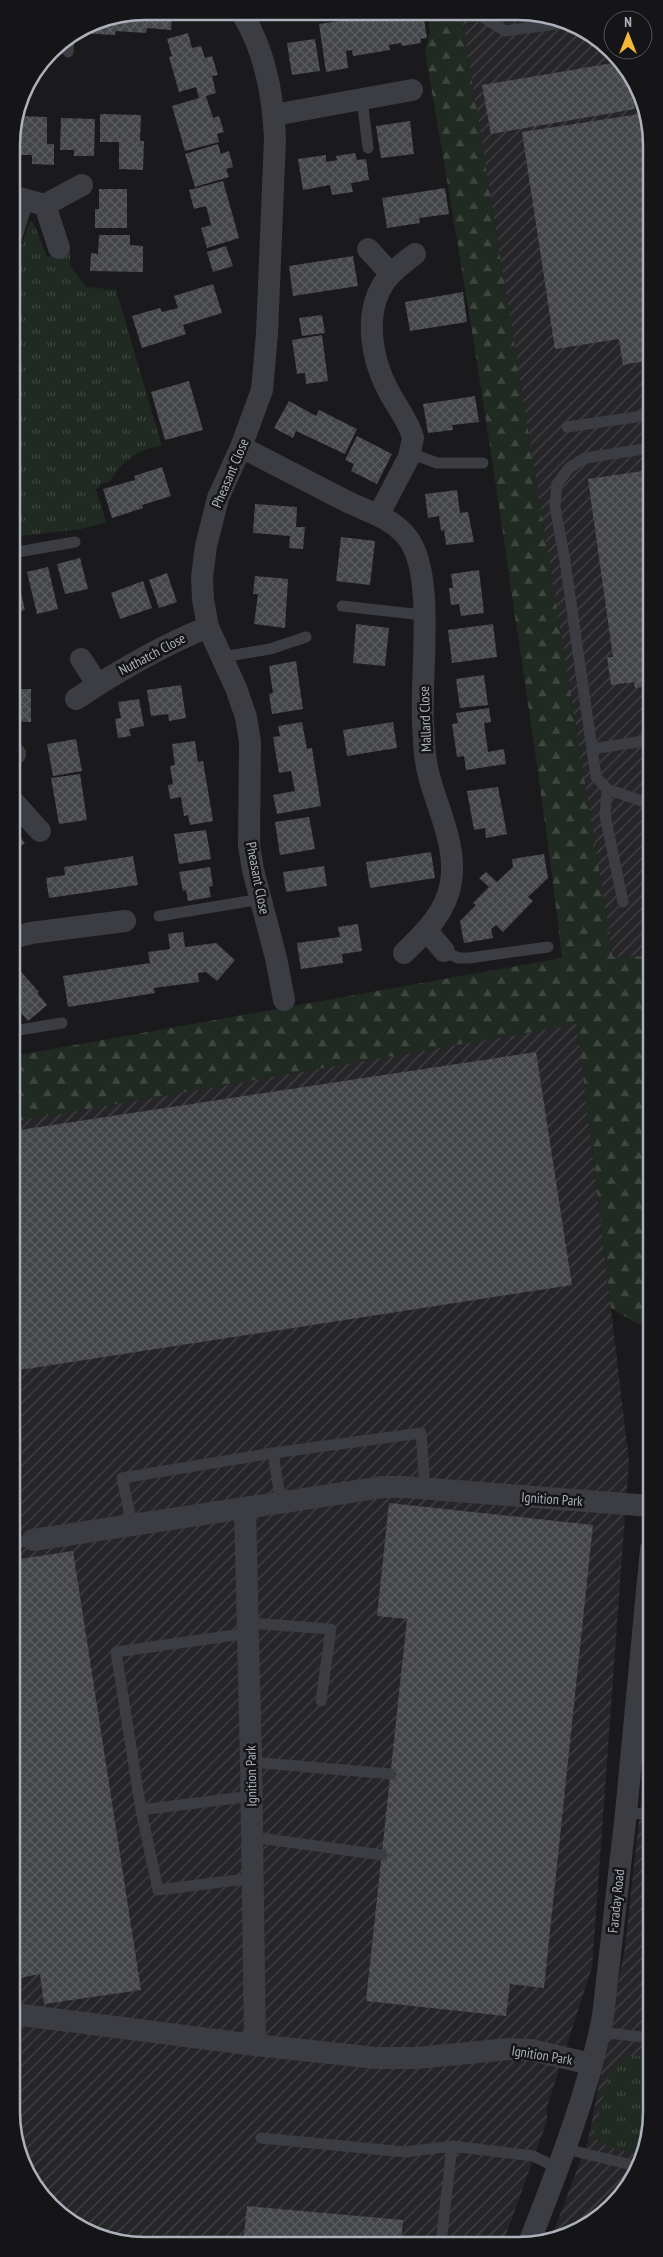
<svg xmlns="http://www.w3.org/2000/svg" width="663" height="2257" font-family="'PT Sans Narrow',sans-serif">
	<style>
		.industrial { fill: url(#industrial-furrows) }
		.grass { fill: url(#grass-tufts) }
		.forest { fill: url(#forest-firs) }
		.building { fill: url(#building-cross-hatch) }
		.lines { fill: none; stroke-linecap: round; stroke-linejoin: round }
		.lane { stroke: #3c3d43; stroke-width: 11 }
		.street { stroke: #3c3d43; stroke-width: 22 }
		.labels { text-anchor: middle; stroke-width: 5; stroke-linejoin: round; paint-order: stroke }
		.street-label { font-size: 14px; fill: #acb1bc; stroke: #151517 }
		.rim { fill: none; stroke: #acb1bc; stroke-width: 2.5 }
	</style>
	<defs>
		<pattern id="industrial-furrows" width="10" height="10" patternUnits="userSpaceOnUse" patternTransform="scale(1.25)"><rect width="10" height="10" fill="#262629"/><path d="M-1 1l2-2M0 10L10 0M9 11l2-2" fill="none" stroke="#434346"/></pattern>
		<pattern id="grass-tufts" width="24" height="20" patternUnits="userSpaceOnUse" patternTransform="scale(1.25)"><rect width="24" height="20" fill="#212a22"/><path d="M3 7l-1-3M5 7V3M7 7l1-3M15 17l-1-3M17 17v-4M19 17l1-3" fill="none" stroke="#3f4640"/></pattern>
		<pattern id="forest-firs" width="22" height="20" patternUnits="userSpaceOnUse" patternTransform="scale(1.25)"><rect width="22" height="20" fill="#212a22"/><path d="M5 1l3.5 6h-7zM16 11l3.5 6h-7z" fill="#3f4640"/></pattern>
		<pattern id="building-cross-hatch" width="8" height="8" patternUnits="userSpaceOnUse" patternTransform="scale(1.25)"><rect width="8" height="8" fill="#444549"/><path d="M0 0l8 8M0 8l8-8" fill="none" stroke="#5c5d61"/></pattern>
	</defs>
	<rect width="100%" height="100%" fill="#1a1a1c"/>
	<path class="industrial" d="M 461,13 L 545,14 L 613,51 L 649,119 L 650,956 L 613,957 Z
		M 577,1024 L 629,1461 L 592,1967 L 547,2107 L 547,2121 L 503,2243 L 119,2243 L 51,2207 L 14,2138 L 13,1122 Z
		M 651,1709 L 651,2121 L 642,2163 L 618,2201 L 585,2228 L 550,2241 L 588,2141 L 625,1947 Z"/>
	<path class="grass" d="M 30,220 L 35,226 L 47,257 L 70,249 L 70,265 L 86,287 L 116,290 L 162,446 C 138,448 122,462 110,481 L 101,484 L 96,490 L 106,522 L 81,529 L 12,537 L 12,268 L 15,264 Z
		M 630,2056 L 651,2056 L 651,2121 L 643,2156 C 628,2152 603,2149 593,2136 L 611,2069 Z"/>
	<path class="forest" d="M 428,13 L 461,13 L 613,957 L 650,956 L 651,1313 L 639,1325 L 611,1308 L 577,1024 L 13,1122 L 13,1056 L 562,958 C 549,843 532,730 515,616 C 488,427 458,239 425,52 L 430,32 Z"/>
	<path class="building" d="M 145,11 L 172,11 L 171,30 L 147,28 L 146,33 L 116,31 L 115,35 L 81,33 L 81,30 L 94,21 Z
		M 346,13 L 366,13 L 366,16 L 388,13 L 423,13 L 427,38 L 420,39 L 421,43 L 402,46 L 401,43 L 389,45 L 390,50 L 372,53 L 353,56 L 352,50 L 346,51 L 348,68 L 326,72 L 319,24 L 347,20 Z
		M 188,33 L 192,48 L 201,46 L 205,58 L 212,56 L 218,75 L 212,76 L 216,93 L 206,96 L 213,118 L 219,116 L 224,132 L 217,134 L 219,142 L 185,151 L 172,106 L 199,98 L 196,87 L 179,92 L 169,57 L 172,56 L 167,39 Z
		M 315,39 L 320,71 L 292,75 L 287,43 Z
		M 619,62 L 631,85 L 635,109 L 491,134 L 482,85 Z
		M 646,113 L 649,119 L 650,360 L 623,365 L 619,339 L 555,349 L 522,132 Z
		M 100,114 L 141,115 L 140,141 L 144,141 L 143,170 L 119,169 L 119,142 L 100,142 Z
		M 16,116 L 47,117 L 47,144 L 54,144 L 54,165 L 32,164 L 32,155 L 12,155 L 12,135 Z
		M 61,118 L 95,119 L 94,156 L 74,156 L 74,150 L 60,150 Z
		M 410,121 L 414,154 L 381,158 L 376,126 Z
		M 218,144 L 221,154 L 229,151 L 233,167 L 226,169 L 229,177 L 195,187 L 185,154 Z
		M 355,153 L 357,160 L 366,159 L 369,180 L 351,183 L 353,192 L 332,195 L 330,185 L 303,190 L 298,159 L 326,155 L 326,162 L 337,160 L 336,156 Z
		M 223,181 L 239,238 L 207,248 L 201,228 L 211,225 L 206,206 L 194,209 L 189,190 Z
		M 445,188 L 449,214 L 419,218 L 420,223 L 387,228 L 382,198 Z
		M 99,189 L 127,189 L 127,228 L 95,228 L 95,209 L 99,209 Z
		M 99,235 L 130,235 L 130,245 L 143,246 L 143,272 L 90,271 L 91,253 L 98,254 Z
		M 226,246 L 233,266 L 213,272 L 207,252 Z
		M 353,256 L 358,286 L 293,296 L 289,266 Z
		M 213,284 L 222,313 L 183,325 L 186,334 L 142,348 L 132,316 L 160,308 L 162,312 L 178,308 L 174,296 Z
		M 463,292 L 467,322 L 410,331 L 405,302 Z
		M 322,315 L 325,333 L 302,336 L 299,318 Z
		M 322,335 L 328,381 L 306,384 L 305,373 L 297,374 L 292,340 Z
		M 189,381 L 203,430 L 165,440 L 151,392 Z
		M 475,396 L 479,422 L 452,425 L 453,430 L 428,433 L 423,404 Z
		M 289,401 L 316,416 L 319,410 L 357,429 L 345,454 L 296,431 L 293,438 L 274,428 Z
		M 357,436 L 392,454 L 377,484 L 351,471 L 354,464 L 345,460 Z
		M 162,467 L 171,496 L 142,505 L 143,508 L 112,518 L 103,489 L 135,480 L 134,476 Z
		M 650,470 L 650,686 L 635,688 L 634,682 L 611,685 L 607,657 L 613,657 L 588,479 Z
		M 457,490 L 460,513 L 468,512 L 474,542 L 446,545 L 444,530 L 441,531 L 439,516 L 428,518 L 425,494 Z
		M 255,504 L 297,507 L 296,527 L 305,527 L 303,549 L 289,548 L 290,536 L 253,533 Z
		M 341,537 L 375,541 L 370,585 L 336,581 Z
		M 80,558 L 88,589 L 65,594 L 57,564 Z
		M 48,567 L 58,609 L 37,614 L 27,572 Z
		M 479,570 L 484,613 L 461,616 L 459,604 L 451,605 L 449,588 L 453,588 L 451,574 Z
		M 167,573 L 177,602 L 159,608 L 149,580 Z
		M 17,576 L 25,610 L 12,613 L 12,577 Z
		M 255,576 L 288,579 L 285,628 L 254,624 L 258,594 L 253,594 Z
		M 143,581 L 152,608 L 120,619 L 111,593 Z
		M 356,624 L 389,628 L 385,666 L 353,663 Z
		M 493,624 L 497,657 L 452,663 L 448,630 Z
		M 296,661 L 303,709 L 272,714 L 269,694 L 273,693 L 269,666 Z
		M 484,675 L 488,705 L 460,708 L 456,679 Z
		M 181,685 L 186,718 L 169,721 L 168,714 L 151,716 L 147,690 Z
		M 12,689 L 31,689 L 31,722 L 12,721 Z
		M 139,699 L 144,726 L 129,729 L 131,736 L 118,738 L 115,719 L 121,718 L 118,702 Z
		M 489,708 L 491,722 L 484,723 L 488,752 L 504,749 L 506,764 L 466,770 L 464,756 L 457,757 L 452,724 L 458,723 L 456,713 Z
		M 302,722 L 307,749 L 312,748 L 321,806 L 277,814 L 273,795 L 295,791 L 291,771 L 279,773 L 273,737 L 280,736 L 278,726 Z
		M 393,722 L 397,748 L 347,756 L 343,730 Z
		M 76,739 L 82,771 L 53,776 L 47,744 Z
		M 195,741 L 198,762 L 203,761 L 213,821 L 190,825 L 188,815 L 184,816 L 181,797 L 170,799 L 168,785 L 173,784 L 170,766 L 175,765 L 172,744 Z
		M 80,774 L 87,820 L 59,824 L 51,778 Z
		M 498,787 L 507,834 L 486,838 L 485,828 L 474,830 L 467,791 Z
		M 309,817 L 315,849 L 280,855 L 275,822 Z
		M 12,828 L 25,843 L 12,854 Z
		M 206,830 L 211,859 L 179,864 L 174,834 Z
		M 431,852 L 435,878 L 370,888 L 366,862 Z
		M 544,854 L 548,878 L 528,897 L 533,901 L 503,932 L 496,925 L 491,929 L 493,938 L 464,943 L 460,921 L 476,905 L 473,903 L 489,887 L 479,878 L 486,872 L 497,882 L 513,867 L 512,859 Z
		M 133,856 L 138,885 L 49,898 L 46,878 L 65,875 L 64,867 Z
		M 324,866 L 327,886 L 286,892 L 283,872 Z
		M 210,867 L 213,886 L 209,887 L 211,897 L 188,901 L 186,890 L 183,891 L 179,872 Z
		M 358,924 L 362,951 L 342,954 L 343,963 L 301,969 L 297,943 L 340,937 L 338,927 Z
		M 183,932 L 185,947 L 216,943 L 235,960 L 217,981 L 206,972 L 198,973 L 199,982 L 154,988 L 155,993 L 68,1007 L 63,976 L 150,963 L 148,952 L 170,949 L 168,934 Z
		M 16,966 L 39,992 L 37,993 L 47,1005 L 28,1021 L 18,1009 L 16,1012 L 12,1008 L 12,969 Z
		M 536,1052 L 572,1285 L 13,1371 L 13,1131 Z
		M 389,1503 L 593,1525 L 544,1988 L 510,1984 L 506,2016 L 366,2001 L 407,1619 L 377,1616 Z
		M 73,1551 L 141,1990 L 44,2004 L 40,1974 L 14,1979 L 13,1560 Z
		M 247,2206 L 403,2220 L 401,2243 L 243,2243 Z"/>
	<g class="lines">
		<path class="lane" d="M 482,13 L 483,17 L 505,31 L 563,23
			M 68,52 L 69,38
			M 362,99 L 368,148
			M 12,253 L 28,201
			M 567,427 L 650,415
			M 650,448 L 585,458 L 569,468 L 557,484 L 555,506 L 565,561 L 596,777 L 607,789 L 650,804
			M 410,453 L 437,463 L 483,463
			M 12,553 L 75,542
			M 342,606 L 423,615
			M 222,657 L 270,649 L 306,637
			M 592,749 L 650,740
			M 607,789 L 605,815 L 623,902
			M 159,916 L 261,899
			M 444,951 L 458,958 L 469,958 L 548,947
			M 13,1031 L 62,1023
			M 273,1453 L 421,1433 L 424,1473 L 423,1488
			M 132,1525 L 122,1478 L 273,1453 L 281,1503
			M 13,1543 L 33,1540
			M 249,1623 L 331,1629 L 321,1701
			M 251,1762 L 391,1774
			M 252,1796 L 141,1810 L 158,1890 L 253,1878
			M 141,1810 L 116,1652 L 249,1633
			M 626,1813 L 651,1814
			M 252,1837 L 382,1855
			M 600,2032 L 651,2038
			M 261,2138 L 405,2152 L 452,2146
			M 566,2149 L 640,2167
			M 441,2243 L 452,2146 L 533,2156 L 558,2168"/>
		<path class="street" d="M 241,12 C 265,49 273,95 275,138 L 267,334 L 262,390 L 241,447 L 218,498 L 206,546 L 202,577 L 203,599 L 208,627 L 236,688 L 246,717 L 250,742 L 249,845 L 253,870 L 276,958 L 284,1000
			M 274,115 L 412,90
			M 12,196 L 45,205
			M 59,248 L 45,205 L 82,185
			M 368,249 L 391,274
			M 241,447 C 276,465 311,483 346,501 C 368,512 391,517 407,537 C 436,572 420,677 423,723 C 424,740 424,759 429,776 C 438,810 457,846 451,882 C 446,913 425,932 404,953
			M 379,514 L 409,457 L 413,438 C 409,421 396,406 388,390 C 371,358 363,311 386,280 C 394,269 405,262 415,254
			M 81,659 L 98,685
			M 76,699 C 118,671 161,646 208,627
			M 12,757 L 15,754
			M 12,800 L 40,831
			M 427,931 L 444,951
			M 12,938 L 31,933 L 125,921
			M 245,1508 L 251,1762 L 255,2045
			M 33,1540 L 383,1487 L 405,1487 L 651,1506
			M 14,2014 L 255,2045 L 377,2058 L 416,2058 L 509,2049 L 531,2050 L 591,2064
			M 529,2243 C 558,2169 588,2094 603,2016 L 626,1813 L 651,1549"/>
	</g>
	<g class="labels">
		<g class="street-label">
			<text transform="translate(230 473) rotate(-67)" y="5">Pheasant Close</text>
			<text transform="translate(152 654) rotate(-28)" y="5">Nuthatch Close</text>
			<text transform="translate(425 719) rotate(-92)" y="5">Mallard Close</text>
			<text transform="translate(258 878) rotate(79)" y="5">Pheasant Close</text>
			<text transform="translate(552 1499) rotate(4)" y="5">Ignition Park</text>
			<text transform="translate(251 1776) rotate(-91)" y="5">Ignition Park</text>
			<text transform="translate(616 1901) rotate(-84)" y="5">Faraday Road</text>
			<text transform="translate(542 2055) rotate(9)" y="5">Ignition Park</text>
		</g>
	</g>
	<path d="M0 0H663V2257H0ZM145 20H518A125 125 0 0 1 643 145V2112A125 125 0 0 1 518 2237H145A125 125 0 0 1 20 2112V145A125 125 0 0 1 145 20Z" fill="#151517" fill-rule="evenodd"/>
	<path class="rim" d="M145 20H518A125 125 0 0 1 643 145V2112A125 125 0 0 1 518 2237H145A125 125 0 0 1 20 2112V145A125 125 0 0 1 145 20Z"/>
	<g transform="translate(628 35)"><circle r="24" fill="#151517" stroke="#515359"/>
	<path d="M0-4L9 19L0 12L-9 19Z" fill="#f6b738"/>
	<text y="-8" font-size="14" font-weight="bold" text-anchor="middle" fill="#acb1bc">N</text>
	</g>
</svg>
